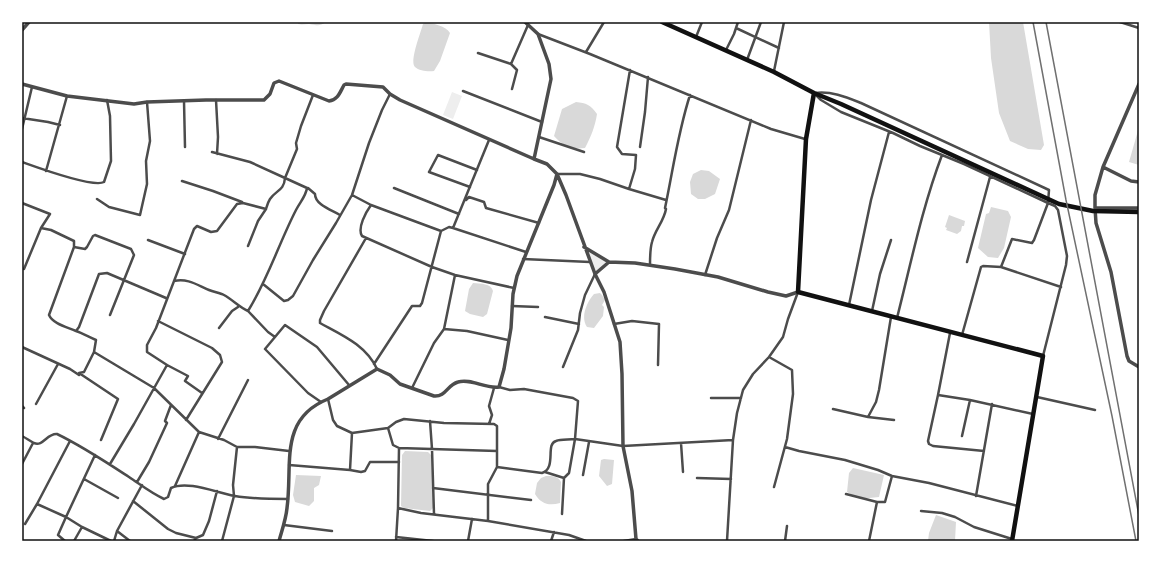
<svg xmlns="http://www.w3.org/2000/svg" width="1161" height="563" font-family="'Work Sans',sans-serif">
	<style>
		.green { fill: #eee }
		.water { fill: #d9d9d9 }
		.lines { fill: none; stroke-linecap: round; stroke-linejoin: round }
		.minor { stroke: #4c4c4c; stroke-width: 2.5 }
		.tertiary { stroke: #4c4c4c; stroke-width: 3.5 }
		.primary { stroke: #111; stroke-width: 4.5 }
		.rail { stroke: #707070; stroke-width: 1.5 }
		.neatline { fill: none; stroke: #111; stroke-width: 1.5 }
	</style>
	<rect width="100%" height="100%" fill="#fff"/>
	<path class="green" d="M 452,92 L 462,96 L 453,119 L 443,115 Z
		M 587,251 L 606,262 L 595,273 Z"/>
	<path class="water" d="M 298,22 L 326,22 C 319,27 317,25 309,24 C 305,24 302,25 298,24 Z
		M 989,22 L 1023,22 L 1044,145 L 1041,150 L 1028,149 L 1010,141 L 999,113 L 991,58 Z
		M 425,23 C 433,23 446,26 450,33 L 440,61 L 434,71 C 429,72 419,71 415,67 C 409,62 421,32 423,24 Z
		M 576,102 C 586,103 591,105 597,114 C 595,127 591,136 585,148 C 571,150 562,145 554,136 L 562,109 Z
		M 1139,127 L 1139,165 L 1129,162 Z
		M 701,170 L 709,171 L 720,179 L 715,194 L 705,199 L 698,199 L 691,194 L 690,182 L 693,174 Z
		M 991,207 L 1008,211 L 1011,217 L 1004,248 L 998,258 L 988,257 L 978,248 L 986,214 L 989,213 Z
		M 949,215 L 965,221 L 964,226 L 962,226 L 961,231 L 957,234 L 946,230 L 947,228 L 945,227 Z
		M 473,283 C 481,284 491,283 493,291 L 487,314 L 483,317 L 470,314 L 465,311 L 469,289 Z
		M 600,293 L 602,295 L 605,300 L 602,305 L 604,307 L 603,316 L 594,328 L 587,327 C 580,317 587,302 594,294 Z
		M 405,451 L 428,452 L 432,456 L 434,507 L 430,511 L 404,508 L 401,506 L 402,455 Z
		M 604,459 L 614,460 L 612,484 L 607,486 L 599,476 L 601,460 Z
		M 853,468 L 884,475 L 879,497 L 860,499 L 847,492 L 849,473 Z
		M 296,475 L 321,476 L 319,485 L 314,488 L 314,501 L 309,506 L 295,502 L 293,495 Z
		M 546,476 C 552,476 558,476 561,482 L 560,503 C 549,506 541,504 535,494 L 537,483 L 541,478 Z
		M 936,515 L 956,522 L 955,541 L 928,541 L 929,533 Z"/>
	<g class="lines">
		<path class="minor" d="M 1120,22 L 1139,28
			M 736,28 L 779,48
			M 538,34 L 590,54 L 771,129 L 805,139
			M 696,37 L 702,22
			M 726,50 L 734,34 L 738,22
			M 586,52 L 604,22
			M 478,53 L 511,64
			M 747,60 L 761,22
			M 774,71 L 784,22
			M 512,89 L 517,70 L 511,64 L 528,25
			M 463,91 L 542,122
			M 815,93 C 832,91 846,97 861,103 L 1049,190 L 1048,203 L 1055,206 L 1058,210 L 1067,256 L 1066,265 L 1043,356
			M 817,96 L 821,100 L 841,112 L 893,133 L 920,146 L 964,164 L 1048,203 L 1034,240 L 1032,243 L 1012,239 L 1001,267
			M 216,100 L 218,137 L 217,154
			M 184,101 L 185,147
			M 22,118 L 48,122 L 60,125
			M 22,129 L 32,87
			M 539,137 L 584,152
			M 640,147 L 645,112 L 648,77
			M 22,162 C 36,167 93,188 104,182 L 111,161 L 110,116 L 107,100
			M 46,171 L 67,96
			M 557,174 L 580,174 L 600,179 L 629,189 L 666,200
			M 182,181 L 213,191 L 242,202
			M 470,187 L 429,172 L 438,155 L 477,170
			M 308,188 L 315,194 C 315,205 332,210 340,215
			M 394,188 L 459,214
			M 629,189 L 635,169 L 636,155 L 622,154 L 617,147 L 630,70
			M 352,195 L 371,205 C 366,212 357,228 362,236 L 432,267 L 455,275 L 514,288
			M 97,199 L 109,207 L 140,215 L 147,184 L 146,161 L 150,141 L 147,102
			M 466,200 L 469,197 L 484,202 L 486,208 L 539,223
			M 22,203 L 50,214 L 41,228
			M 371,205 L 441,231
			M 453,228 L 526,252
			M 366,238 L 324,311 L 320,320 L 320,323 C 342,335 366,345 377,369
			M 148,240 L 185,254
			M 248,246 L 258,221 L 266,209
			M 74,247 L 85,249 L 87,247 L 93,236 L 95,235 L 131,249 L 134,255 L 110,315
			M 523,259 L 590,262
			M 967,262 L 990,177
			M 650,265 C 650,257 650,249 652,242 C 655,230 664,221 666,209 L 665,208 C 673,170 678,132 690,95
			M 705,275 L 717,238 L 729,210 L 751,120
			M 174,281 C 188,278 197,285 209,290 C 214,292 220,293 224,295 C 233,300 239,307 248,311 C 268,279 279,243 296,210 C 300,202 306,196 307,188 L 285,178 L 297,149 L 296,143 L 301,126 L 313,95
			M 263,284 L 284,301 L 288,300 L 293,296 L 313,260 L 336,223 L 352,195 L 369,143 L 382,110 L 390,94
			M 849,305 L 871,200 L 889,132
			M 512,306 L 538,307
			M 248,311 L 268,332 L 275,337 L 265,349 L 308,393 L 321,402
			M 872,311 L 880,274 L 891,240
			M 545,317 L 579,324
			M 897,318 C 911,263 922,208 942,155
			M 158,321 L 212,348 L 220,355 L 222,362 L 186,420
			M 614,324 L 632,321 L 659,324 L 658,365
			M 219,328 L 232,311 L 238,307
			M 444,329 L 455,275
			M 76,331 L 79,327 L 99,274 L 107,273 L 166,298
			M 962,335 L 981,267 L 983,266 L 1001,267 L 1061,287
			M 275,337 L 285,325 L 317,347 L 349,385
			M 22,347 L 70,369 L 79,375 L 79,373 L 84,372 L 94,352 L 96,340 C 89,337 82,333 76,331 C 67,327 53,324 49,315 L 74,247 L 74,241 L 51,230 L 41,228 L 24,269
			M 94,352 L 154,388 L 199,432 L 224,440 L 237,447 L 255,447 L 289,451
			M 769,357 L 792,370 L 793,394 L 787,439 L 774,487
			M 374,364 L 412,306 L 420,306 L 422,303 L 441,231 L 449,227 L 453,228 L 489,140
			M 167,365 L 188,376 L 185,381 L 202,393
			M 563,367 L 578,330 L 580,313 L 585,295 L 595,274
			M 79,373 L 118,399 L 101,440
			M 499,387 L 510,390 L 524,389 L 573,398 L 578,401 L 575,439 L 623,446 L 733,440
			M 412,388 L 434,343 L 444,329 L 467,331 L 508,340
			M 938,395 L 950,333
			M 1037,397 L 1095,410
			M 711,398 L 741,398
			M 328,399 L 333,420 L 337,426 L 352,433
			M 970,400 L 938,395 L 928,441 L 929,444 L 933,446 L 984,451
			M 36,404 L 58,364
			M 22,406 L 24,408
			M 833,409 L 868,417 L 894,420
			M 868,417 L 876,402 L 879,390 L 891,317
			M 430,421 L 432,449 L 434,514
			M 489,424 L 492,415 L 489,406 L 494,388
			M 388,428 L 393,445 L 399,448
			M 22,436 C 26,438 30,441 34,443 C 43,447 47,433 57,434 C 82,446 106,462 129,477 C 141,485 151,493 164,499 L 168,497 L 171,488 C 188,480 217,493 235,496 C 252,499 270,499 288,499
			M 962,436 L 970,400 L 1033,414
			M 218,439 L 248,380
			M 681,443 L 683,472
			M 785,447 L 799,451 L 845,460 L 878,470 L 892,476 L 929,483 L 1018,506
			M 95,455 L 66,517 L 82,527 L 111,541
			M 22,464 L 33,443
			M 110,464 L 134,424 L 167,365 L 147,352 L 147,345 L 156,328 L 194,229 L 197,226 L 211,232 L 217,231 L 237,204 L 243,203 L 266,209 C 267,206 268,202 270,199 C 276,190 284,191 285,178 L 250,162 L 212,152
			M 289,465 L 350,470 L 352,433 L 388,428 L 396,422 L 404,419 L 444,423 L 494,424 L 497,426 L 497,467 L 488,484 L 488,521 L 421,513 L 398,508 L 399,448 L 497,451
			M 497,467 L 542,473 C 557,468 545,444 556,441 C 561,439 569,440 575,439 L 569,473 L 564,478
			M 350,470 L 361,472 L 365,471 L 370,462 L 399,462
			M 545,472 L 564,478 L 562,514
			M 583,475 L 589,442
			M 697,478 L 731,479
			M 84,479 L 118,498
			M 137,482 L 149,462 L 167,423 L 165,421 L 171,405
			M 175,486 L 199,432
			M 433,488 L 531,500
			M 846,494 L 877,502
			M 976,496 L 992,404
			M 133,501 L 168,529 L 176,533 L 196,538
			M 37,504 L 70,441
			M 921,511 L 942,513 L 955,517 L 974,527 L 1012,539
			M 488,521 L 569,535 L 586,541
			M 25,524 L 37,504 L 66,517 L 58,535 L 65,541
			M 284,525 L 332,531
			M 117,531 L 130,541
			M 396,537 L 433,541
			M 74,541 L 82,527
			M 114,541 L 117,531 L 142,485
			M 194,541 L 196,538 L 203,535 L 209,521 L 217,491
			M 222,541 L 234,496 L 233,485 L 237,447
			M 396,541 L 398,508
			M 468,541 L 472,519
			M 551,541 L 554,532
			M 624,541 L 636,539
			M 727,541 L 733,440 L 737,413 L 743,390 L 753,374 L 769,357 L 783,337 L 788,319 L 798,292
			M 785,541 L 787,526
			M 869,541 L 877,502 L 885,502 L 892,476"/>
		<path class="tertiary" d="M 525,22 L 538,34 L 549,64 L 551,79 L 534,159 L 547,164 L 557,174 L 566,195 L 595,274 L 604,292 L 620,342 L 622,374 L 623,446 L 632,491 L 636,539 L 638,541
			M 22,30 L 29,22
			M 22,84 L 67,96 L 134,104 L 147,102 L 206,100 L 264,100 L 270,94 L 274,83 L 279,81 L 329,101 C 338,100 340,92 344,85 L 346,84 L 383,87 L 390,94 L 400,100 L 534,159
			M 1139,84 L 1103,167 L 1131,181 L 1139,182
			M 1095,208 L 1095,195 L 1103,167
			M 1139,208 L 1095,208 L 1096,223 L 1111,272 L 1127,356 L 1129,361 L 1139,367
			M 584,247 L 609,262
			M 595,274 L 609,262 L 635,263 L 675,269 L 718,277 L 768,292 L 786,296 L 798,292
			M 279,541 C 282,530 286,519 287,508 C 293,465 278,419 328,399 L 377,369 L 390,375 L 400,384 L 434,396 C 446,397 447,385 458,382 C 471,378 485,389 499,387 L 504,369 L 511,328 L 513,294 L 517,276 L 554,185 L 557,174"/>
		<path class="primary" d="M 662,22 L 774,72 L 814,93 L 841,104 L 1059,204 L 1093,211 L 1139,212
			M 814,93 L 806,139 L 798,292 L 1043,356 L 1012,541"/>
		<path class="rail" d="M 1033,22 L 1066,200 L 1112,416 L 1136,541
			M 1046,22 L 1139,516"/>
	</g>
	<rect width="1161" height="563" fill="none" stroke="#ffffff" stroke-width="46"/>
	<rect x="23" y="23" width="1115" height="517" class="neatline"/>
</svg>
